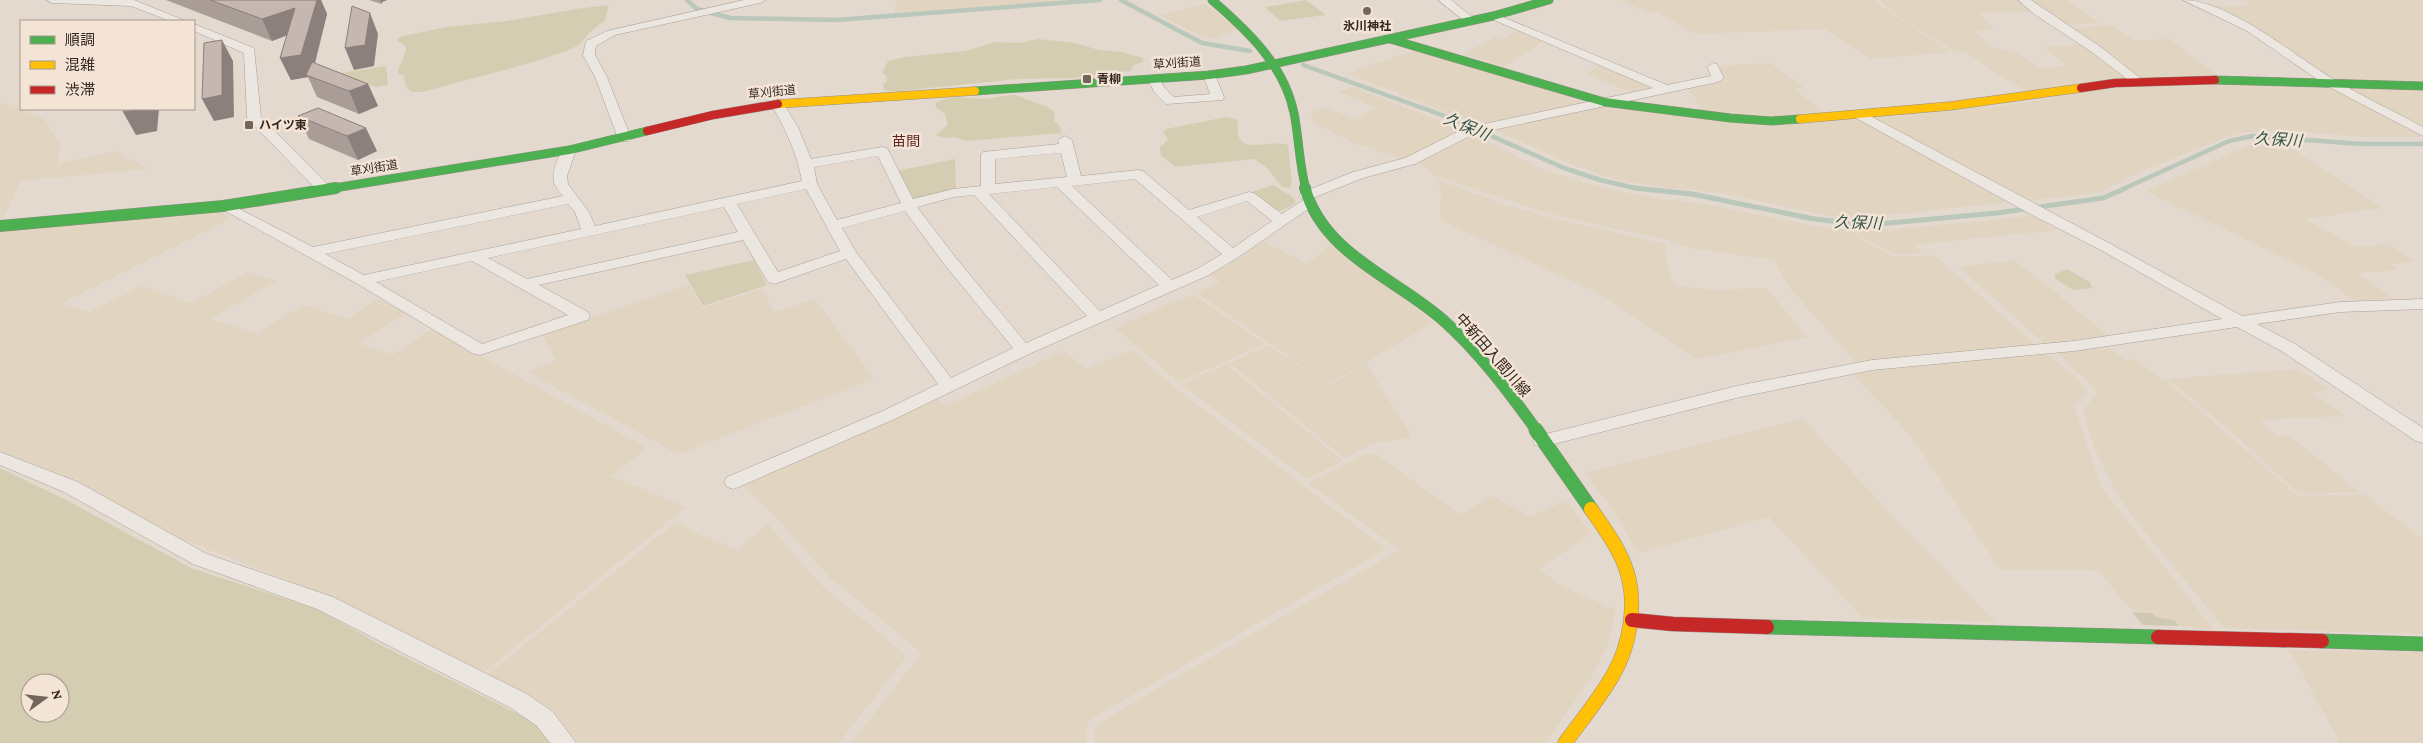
<svg xmlns="http://www.w3.org/2000/svg" width="2423" height="743" font-family="'Crimson Pro','Noto Sans JP',serif">
	<style>
		.farmland { fill: #e1d4c1 }
		.green { fill: #d5cdb2; fill-rule: evenodd }
		.cemetery { fill: #cfc8b2 }
		.lines { fill: none; stroke-linecap: round; stroke-linejoin: round }
		.stream-far1 { stroke: #bac7bb; stroke-width: 4.5 }
		.stream { stroke: #bac7bb; stroke-width: 5 }
		.street-casing { stroke: #a89f98; stroke-width: 1 }
		.fast-far2-casing { stroke: #988e88; stroke-width: 9 }
		.fast-far1-casing { stroke: #988e88; stroke-width: 12 }
		.fast-casing { stroke: #988e88; stroke-width: 15 }
		.slow-far1-casing { stroke: #988e88; stroke-width: 9 }
		.slow-casing { stroke: #988e88; stroke-width: 15 }
		.jam-far1-casing { stroke: #988e88; stroke-width: 9 }
		.jam-casing { stroke: #988e88; stroke-width: 15 }
		.street { fill: #ece6e0; fill-rule: evenodd }
		.fast-far2 { stroke: #4caf50; stroke-width: 8 }
		.fast-far1 { stroke: #4caf50; stroke-width: 11 }
		.fast { stroke: #4caf50; stroke-width: 14 }
		.slow-far1 { stroke: #ffc107; stroke-width: 8 }
		.slow { stroke: #ffc107; stroke-width: 14 }
		.jam-far1 { stroke: #c62828; stroke-width: 8 }
		.jam { stroke: #c62828; stroke-width: 14 }
		.wall { fill: #aa9d97 }
		.shaded-wall { fill: #8b807b }
		.building { fill: #c6b7b0; stroke: #8b807b }
		.poi-dot { fill: #73655d; stroke: #f3e4d6; stroke-width: 2 }
		.labels { text-anchor: middle; stroke-width: 5; stroke-linejoin: round; paint-order: stroke }
		.far-poi-label { font-size: 12px; font-weight: bold; fill: #372620; stroke: #f3e4d6; text-anchor: start }
		.far-street-label { font-size: 12px; fill: #372620; stroke: #f3e4d6 }
		.far-neighbourhood-label { font-size: 14px; fill: #602324; stroke: #f3e4d6 }
		.street-label { font-size: 15px; fill: #372620; stroke: #f3e4d6 }
		.water-label { font-size: 16px; font-style: italic; fill: #31554b; stroke: #f3e4d6 }
	</style>
	<rect width="100%" height="100%" fill="#e3d9cf"/>
	<path class="farmland" d="M 897,0 L 1072,0 L 894,14 Z
		M 1621,0 L 1874,0 L 1894,16 L 1952,52 L 1871,59 L 1825,29 L 1696,34 L 1657,12 L 1649,13 Z
		M 1879,0 L 2021,0 L 2033,11 L 1978,13 L 1995,29 L 1973,31 L 1996,49 L 2011,50 L 2041,68 L 2068,66 L 2043,47 L 2084,44 L 2130,77 L 2028,92 L 1994,72 L 1966,52 L 1957,52 L 1926,34 L 1897,16 Z
		M 2027,0 L 2067,0 L 2099,23 L 2064,25 Z
		M 2245,0 L 2423,0 L 2423,83 L 2336,80 L 2328,78 L 2206,6 L 2253,5 Z
		M 1206,4 L 1237,29 L 1217,38 L 1207,39 L 1159,15 Z
		M 2111,25 L 2134,41 L 2168,39 L 2219,76 L 2142,79 L 2070,31 L 2073,28 Z
		M 1519,30 L 1544,41 L 1503,67 L 1464,54 L 1495,37 L 1502,40 Z
		M 1413,51 L 1458,61 L 1586,103 L 1480,125 L 1349,74 L 1362,68 Z
		M 1770,63 L 1804,87 L 1795,89 L 1826,114 L 1790,117 L 1749,116 L 1702,111 L 1689,88 L 1691,86 L 1724,80 L 1717,66 Z
		M 1603,64 L 1654,88 L 1633,93 L 1585,73 Z
		M 2221,84 L 2337,89 L 2423,137 L 2362,137 L 2291,131 L 2239,132 L 2139,172 L 2097,193 L 2024,201 L 1874,118 L 2011,105 L 2110,87 Z
		M 1352,87 L 1412,110 L 1462,131 L 1403,160 L 1352,142 L 1313,122 L 1311,113 L 1326,107 L 1355,120 L 1377,108 L 1339,92 Z
		M 2349,87 L 2423,90 L 2423,129 L 2349,89 Z
		M 0,102 L 44,119 L 60,144 L 58,164 L 116,151 L 149,169 L 20,181 L 9,207 L 0,222 Z
		M 1606,107 L 1769,124 L 1860,118 L 2008,202 L 1863,218 L 1830,216 L 1717,192 L 1660,187 L 1614,179 L 1573,165 L 1494,129 Z
		M 1474,136 L 1547,171 L 1584,183 L 1650,198 L 1699,203 L 1810,225 L 1851,230 L 1869,244 L 1895,257 L 1934,255 L 2036,345 L 1855,362 L 1790,288 L 1774,260 L 1690,248 L 1667,240 L 1547,213 L 1433,175 L 1420,163 Z
		M 2271,142 L 2281,142 L 2382,208 L 2305,219 L 2356,247 L 2387,244 L 2416,261 L 2389,264 L 2398,270 L 2357,273 L 2395,299 L 2355,301 L 2315,273 L 2146,191 L 2248,146 Z
		M 1437,180 L 1503,204 L 1547,217 L 1666,244 L 1667,266 L 1674,285 L 1709,290 L 1766,288 L 1807,337 L 1697,359 L 1602,295 L 1440,220 L 1441,191 Z
		M 217,210 L 231,218 L 62,303 L 89,312 L 142,286 L 192,303 L 248,272 L 276,281 L 210,319 L 257,333 L 304,305 L 347,319 L 379,299 L 406,313 L 359,343 L 392,355 L 432,329 L 647,448 L 611,476 L 686,507 L 481,675 L 352,606 L 175,536 L 101,496 L 79,481 L 0,451 L 0,231 Z
		M 2032,216 L 2056,230 L 1913,245 L 1922,253 L 1901,255 L 1893,254 L 1877,244 L 1868,241 L 1854,230 L 1888,230 Z
		M 1262,241 L 1307,264 L 1330,245 L 1406,300 L 1433,323 L 1328,384 L 1197,293 L 1220,282 L 1210,275 L 1245,255 Z
		M 2013,260 L 2060,295 L 2060,297 L 2110,337 L 2046,345 L 1959,267 Z
		M 689,285 L 702,308 L 762,289 L 774,312 L 815,299 L 874,379 L 678,454 L 527,372 L 556,361 L 542,334 Z
		M 1194,295 L 1265,344 L 1179,382 L 1115,328 L 1166,305 Z
		M 1268,345 L 1329,386 L 1366,363 L 1412,437 L 1371,444 L 1344,458 L 1230,363 Z
		M 2110,348 L 2125,360 L 2135,359 L 2160,379 L 2165,380 L 2298,496 L 2363,494 L 2423,539 L 2423,634 L 2224,628 L 2133,517 L 2114,488 L 2093,444 L 2083,410 L 2096,395 L 2095,389 L 2057,353 Z
		M 1132,350 L 1172,385 L 1386,549 L 1091,719 L 1085,728 L 1087,743 L 851,743 L 922,653 L 829,577 L 780,522 L 743,486 L 937,398 L 945,406 L 1064,351 L 1086,369 Z
		M 2045,354 L 2050,356 L 2072,374 L 2087,390 L 2087,394 L 2075,405 L 2075,411 L 2102,488 L 2213,629 L 2180,626 L 2176,620 L 2157,617 L 2153,612 L 2131,610 L 2099,571 L 2001,570 L 1913,438 L 1853,374 L 1935,364 Z
		M 1226,364 L 1343,461 L 1306,479 L 1181,384 Z
		M 2299,369 L 2328,390 L 2312,393 L 2345,416 L 2260,420 L 2277,436 L 2290,436 L 2359,492 L 2299,494 L 2239,438 L 2168,379 Z
		M 1803,419 L 1901,525 L 1996,622 L 1863,618 L 1769,517 L 1638,553 L 1614,511 L 1585,473 Z
		M 1368,453 L 1374,453 L 1461,515 L 1492,496 L 1531,517 L 1566,500 L 1591,534 L 1539,569 L 1560,585 L 1615,610 L 1608,644 L 1589,681 L 1545,743 L 1095,743 L 1095,729 L 1101,722 L 1201,663 L 1391,555 L 1398,549 L 1308,483 Z
		M 677,521 L 694,532 L 737,550 L 768,524 L 821,585 L 907,656 L 839,743 L 577,743 L 555,712 L 537,699 L 485,677 Z
		M 2290,650 L 2423,652 L 2423,743 L 2340,743 Z"/>
	<path class="green" d="M 1306,0 L 1326,15 L 1280,21 L 1265,7 Z
		M 609,5 L 605,20 L 589,33 L 579,45 L 566,51 L 534,62 L 422,92 L 412,92 L 406,87 L 404,76 L 398,73 C 398,64 406,57 406,47 L 397,40 L 399,37 L 446,27 L 507,21 L 576,9 Z
		M 1038,39 L 1075,43 L 1099,50 L 1121,52 L 1143,58 L 1144,61 L 1133,66 L 1131,71 L 1073,78 L 1019,79 L 899,91 L 887,91 L 884,89 L 883,84 L 887,81 L 886,76 L 882,73 L 888,61 L 905,57 L 965,51 L 996,42 L 1019,43 Z
		M 386,66 L 388,85 L 376,87 L 343,76 L 341,73 Z
		M 1015,95 L 1048,107 L 1055,113 L 1054,121 L 1060,126 L 1061,133 L 966,141 L 954,137 L 944,138 L 936,135 L 948,125 L 945,114 L 937,108 L 935,104 C 952,93 966,99 984,99 C 995,98 1005,95 1015,95 Z
		M 1226,117 L 1238,120 C 1233,160 1266,138 1288,145 L 1292,183 L 1289,188 L 1282,187 L 1267,168 L 1254,159 L 1175,167 L 1161,155 L 1160,147 L 1168,139 L 1163,132 L 1166,129 Z
		M 955,159 L 956,190 L 917,199 L 911,198 L 897,171 Z
		M 1274,185 L 1294,198 L 1295,203 C 1273,219 1269,207 1251,192 Z
		M 754,260 L 767,285 L 703,306 L 685,275 Z
		M 2067,269 L 2090,282 L 2092,288 L 2074,290 L 2055,279 L 2055,274 Z
		M 0,468 L 68,501 L 191,568 L 317,609 L 379,644 L 536,723 L 549,743 L 0,743 ZM 30,683 L 60,683 L 60,713 L 30,713 Z"/>
	<path class="cemetery" d="M 2132,612 L 2152,613 L 2156,617 L 2175,620 L 2179,626 L 2143,625 Z"/>
	<g class="lines">
		<path class="stream-far1" d="M 687,0 L 697,9 L 730,18 L 836,20 L 1100,0
			M 1121,0 L 1202,43 L 1250,51
			M 1303,65 L 1453,119 L 1564,168 L 1600,180 L 1639,189
			M 2123,189 L 2229,141 L 2253,136 L 2362,144 L 2423,144"/>
		<path class="stream" d="M 1634,188 L 1692,194 L 1814,219 L 1868,225 L 1997,213 L 2103,198 L 2126,188"/>
		<g class="street-casing">
			<path id="street" d="M 46,0 L 134,0 L 186,21 L 170,21 L 131,6 L 52,3 Z
				M 744,0 L 766,0 L 760,3 L 615,35 L 596,46 L 595,55 L 607,77 L 631,138 L 629,141 L 619,141 L 595,77 L 583,55 L 586,41 L 607,31 Z
				M 1438,0 L 1451,0 L 1477,21 L 1475,23 L 1467,23 Z
				M 2018,0 L 2031,0 L 2101,47 L 2145,82 L 2139,86 L 2135,85 L 2093,53 L 2034,14 Z
				M 2183,0 C 2229,0 2295,56 2335,80 C 2363,97 2394,111 2423,127 L 2423,136 L 2327,86 L 2247,31 Z
				M 1493,13 L 1667,85 L 1711,76 L 1707,67 L 1713,63 L 1717,64 L 1724,78 L 1718,82 L 1474,134 L 1415,164 L 1363,178 L 1313,198 L 1316,202 L 1314,205 L 1237,258 L 1209,275 L 1029,354 L 897,418 L 734,489 L 727,487 L 724,482 L 727,477 L 885,410 L 938,384 L 846,259 L 774,284 L 768,282 L 743,240 L 539,285 L 588,312 L 590,316 L 588,320 L 480,355 L 474,354 L 356,283 L 216,206 L 218,203 L 228,203 L 313,247 L 563,196 C 560,192 555,187 554,182 C 551,173 560,148 569,146 L 576,150 L 567,176 L 568,184 L 589,212 L 595,226 L 802,181 C 797,153 785,128 771,104 L 777,100 L 782,101 L 798,127 L 811,159 L 882,147 L 887,148 L 913,199 L 953,189 L 981,186 L 981,155 L 983,152 L 1059,144 L 1058,140 L 1065,136 L 1072,140 L 1081,176 L 1138,170 L 1143,171 L 1189,210 L 1249,192 L 1254,193 L 1282,214 L 1303,200 L 1299,196 L 1301,193 L 1353,172 L 1405,158 L 1465,128 L 1653,88 L 1489,18 L 1489,14 ZM 1061,153 L 1067,177 L 995,184 L 995,159 ZM 878,156 L 901,203 L 837,220 L 817,184 L 814,167 ZM 1135,179 L 1222,254 L 1197,269 L 1172,280 L 1072,186 ZM 1057,187 L 1159,285 L 1100,311 L 989,194 ZM 806,189 L 840,251 L 778,272 L 737,204 ZM 974,195 L 1087,316 L 1026,343 L 956,258 L 917,207 L 954,197 ZM 1247,201 L 1272,221 L 1233,248 L 1197,217 ZM 568,204 L 575,212 L 581,229 L 364,275 L 325,254 ZM 724,207 L 738,232 L 527,279 L 488,258 ZM 905,211 L 944,264 L 1013,348 L 951,378 L 856,252 L 842,228 ZM 472,261 L 568,315 L 482,344 L 376,282 Z
				M 194,24 L 254,48 L 261,117 L 330,187 L 332,190 L 330,193 L 320,193 L 247,118 L 244,53 L 194,31 Z
				M 1209,71 L 1215,75 L 1224,97 L 1223,100 L 1166,104 L 1154,92 L 1148,79 L 1154,75 L 1158,76 L 1164,87 L 1174,97 L 1210,94 L 1203,75 Z
				M 1861,111 L 2109,243 L 2242,316 L 2340,302 L 2423,299 L 2423,309 L 2340,312 L 2257,324 L 2295,344 L 2423,428 L 2423,443 L 2416,441 L 2283,352 L 2237,327 L 2074,351 L 1872,370 L 1736,398 L 1542,447 L 1535,445 L 1533,441 L 1535,437 L 1542,435 L 1736,386 L 1872,360 L 2074,341 L 2222,319 L 2099,249 L 2032,215 L 1856,118 L 1854,115 Z
				M 0,452 L 78,482 L 207,554 L 333,597 L 527,694 L 553,712 L 576,743 L 550,743 L 537,726 L 511,708 L 317,609 L 193,564 L 64,492 L 0,465 Z"/>
		</g>
		<g class="fast-far2-casing">
			<path id="fast-far2" d="M 1212,0 C 1248,31 1284,65 1294,113 C 1299,138 1299,164 1306,189
				M 1390,39 L 1604,102 L 1730,118 L 1771,121 L 1800,119
				M 2215,80 L 2423,86
				M 975,91 L 1209,75 L 1246,70 L 1493,16 L 1549,0
				M 328,189 L 569,150 L 647,131"/>
		</g>
		<g class="fast-far1-casing">
			<path id="fast-far1" d="M 1305,188 C 1323,254 1397,279 1443,320 C 1479,352 1509,392 1537,431
				M 0,226 L 223,206 L 336,188"/>
		</g>
		<g class="fast-casing">
			<path id="fast" d="M 1536,430 L 1591,509
				M 1767,627 L 2158,637
				M 2322,641 L 2423,644"/>
		</g>
		<g class="slow-far1-casing">
			<path id="slow-far1" d="M 778,104 L 975,91
				M 1800,119 L 1950,106 L 2081,88"/>
		</g>
		<g class="slow-casing">
			<path id="slow" d="M 1565,743 C 1581,721 1600,698 1613,675 C 1630,646 1637,604 1627,572 C 1620,549 1604,528 1591,509"/>
		</g>
		<g class="jam-far1-casing">
			<path id="jam-far1" d="M 2081,88 L 2115,83 L 2215,80
				M 647,131 L 713,115 L 778,104"/>
		</g>
		<g class="jam-casing">
			<path id="jam" d="M 1632,620 L 1673,624 L 1767,627
				M 2158,637 L 2322,641"/>
		</g>
		<use href="#street" class="street"/>
		<use href="#fast-far2" class="fast-far2"/>
		<use href="#fast-far1" class="fast-far1"/>
		<use href="#fast" class="fast"/>
		<use href="#slow-far1" class="slow-far1"/>
		<use href="#slow" class="slow"/>
		<use href="#jam-far1" class="jam-far1"/>
		<use href="#jam" class="jam"/>
	</g>
	<path class="wall" d="M 166,0 L 321,0 L 327,14 L 315,64 L 368,84 L 378,106 L 359,114 L 317,97 L 308,77 L 291,80 L 280,58 L 287,35 L 272,41 Z
		M 369,0 L 387,0 L 382,2 L 382,4 Z
		M 318,108 L 377,151 L 358,160 L 309,139 L 298,116 Z"/>
	<path class="shaded-wall" d="M 317,0 L 321,0 L 327,14 L 311,77 L 306,75 L 308,77 L 291,80 L 280,58 Z
		M 380,0 L 387,0 L 382,2 L 382,4 Z
		M 295,8 L 304,29 L 272,41 L 262,19 Z
		M 370,13 L 378,34 L 374,66 L 354,70 L 345,48 Z
		M 222,40 L 233,61 L 234,117 L 214,121 L 202,99 Z
		M 368,84 L 378,106 L 359,114 L 349,91 Z
		M 141,109 L 159,109 L 157,131 L 136,135 L 123,112 Z
		M 366,128 L 377,151 L 358,160 L 347,136 Z"/>
	<path class="building" d="M 210,0 L 317,0 L 301,55 L 280,58 L 295,8 L 262,19 Z
		M 352,6 L 370,13 L 365,45 L 345,48 Z
		M 222,40 L 222,95 L 202,99 L 204,43 Z
		M 312,62 L 368,84 L 349,91 L 306,75 Z
		M 318,108 L 366,128 L 347,136 L 298,116 Z
		M 124,109 L 141,109 L 123,112 Z"/>
	<g class="poi-dot">
		<circle cx="1367" cy="11" r="5"/>
		<rect x="1082" y="74" width="10" height="10" rx="2.5"/>
		<rect x="244" y="120" width="10" height="10" rx="2.5"/>
	</g>
	<g class="labels">
		<g class="far-poi-label">
			<text x="1367" y="30" text-anchor="middle">氷川神社</text>
			<text x="1097" y="83">青柳</text>
			<text x="259" y="129">ハイツ東</text>
		</g>
		<g class="far-street-label">
			<text transform="translate(1177 63) rotate(-4)" y="4">草刈街道</text>
			<text transform="translate(772 92) rotate(-6)" y="4">草刈街道</text>
			<text transform="translate(374 168) rotate(-9)" y="4">草刈街道</text>
		</g>
		<g class="far-neighbourhood-label">
			<text x="906" y="146">苗間</text>
		</g>
		<g class="street-label">
			<text transform="translate(1493 355) rotate(49)" y="5">中新田入間川線</text>
		</g>
		<g class="water-label">
			<text transform="translate(1467 126) rotate(22)" y="6">久保川</text>
			<text transform="translate(2278 139) rotate(3)" y="6">久保川</text>
			<text transform="translate(1858 222) rotate(2)" y="6">久保川</text>
		</g>
	</g>
	<rect x="20" y="20" width="175" height="90" fill="#f3e4d6" stroke="#a8988d"/>
	<rect x="30" y="36" width="25" height="8" fill="#4caf50" stroke="#a8988d"/>
	<text x="65" y="45" font-size="15" fill="#372620">順調</text>
	<rect x="30" y="61" width="25" height="8" fill="#ffc107" stroke="#a8988d"/>
	<text x="65" y="70" font-size="15" fill="#372620">混雑</text>
	<rect x="30" y="86" width="25" height="8" fill="#c62828" stroke="#a8988d"/>
	<text x="65" y="95" font-size="15" fill="#372620">渋滞</text>
	<g transform="translate(45 698) rotate(75)"><circle r="24" fill="#f3e4d6" stroke="#a8988d"/>
	<path d="M0-4L9 19L0 12L-9 19Z" fill="#73655d"/>
	<text y="-8" font-size="14" font-weight="bold" text-anchor="middle" fill="#372620">N</text>
	</g>
</svg>
